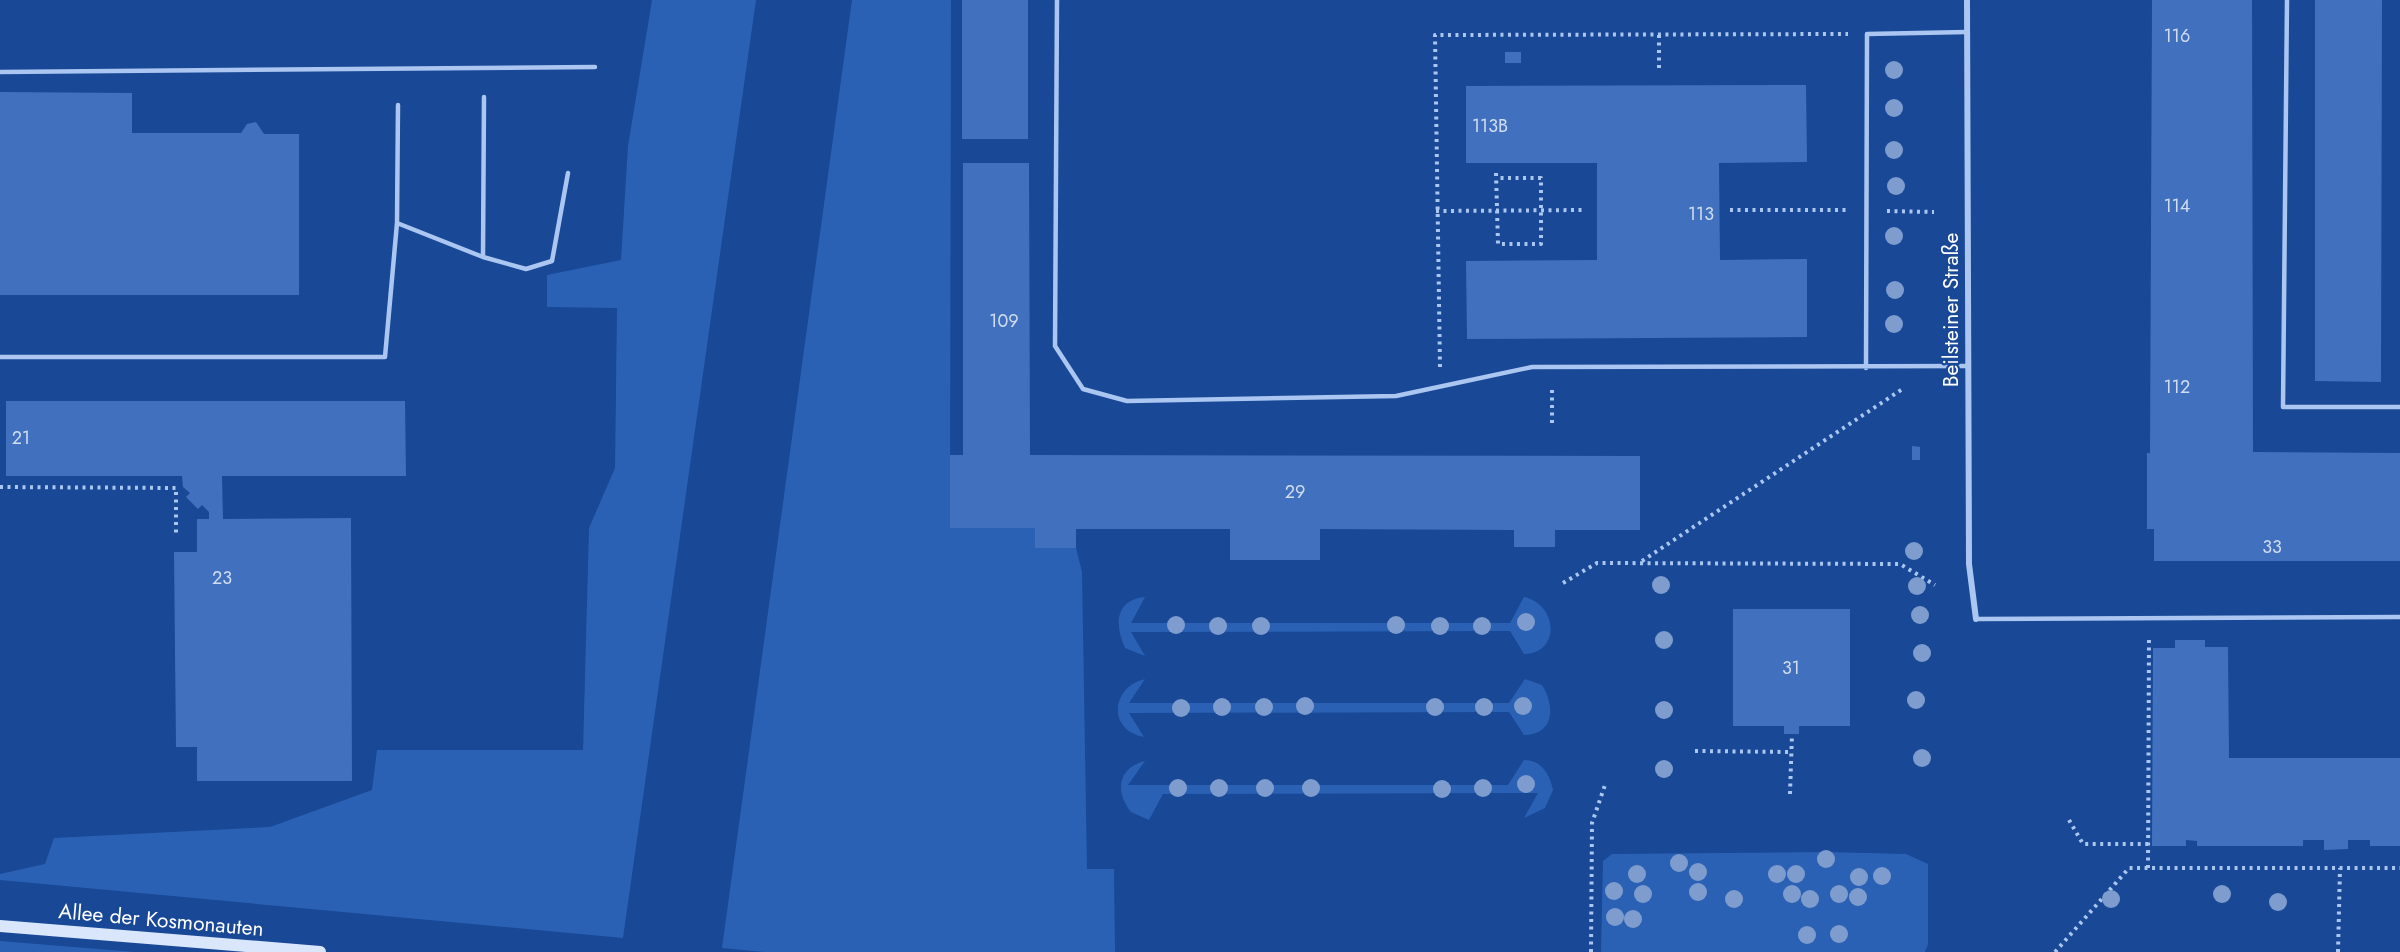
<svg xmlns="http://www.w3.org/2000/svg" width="2400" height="952" font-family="Jost,sans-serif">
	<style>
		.green { fill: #2b61b5 }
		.building { fill: #4171be }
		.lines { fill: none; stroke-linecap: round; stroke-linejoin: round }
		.path { stroke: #aac6f1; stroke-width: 4; stroke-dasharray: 3 4.5; stroke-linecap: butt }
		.service { stroke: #aac6f1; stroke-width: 4.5 }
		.minor { stroke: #aac6f1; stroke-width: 6 }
		.secondary { stroke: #d9e6fc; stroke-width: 12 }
		.tree { fill: #7e9dce }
		.labels { text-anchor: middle; stroke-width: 4.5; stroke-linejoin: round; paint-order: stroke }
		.number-label { font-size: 18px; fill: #d0dcef }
		.street-label { font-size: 21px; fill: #fff; stroke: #184896 }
	</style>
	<rect width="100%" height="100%" fill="#184896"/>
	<path class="green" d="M 652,0 L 756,0 L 623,938 L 0,880 L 0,874 L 45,864 L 54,838 L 270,827 L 372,790 L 377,750 L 583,750 L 589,528 L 615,468 L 617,308 L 547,307 L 547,275 L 621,260 L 628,146 Z
		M 852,0 L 951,0 L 950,528 L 1035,528 L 1035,548 L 1076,548 L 1082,572 L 1087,869 L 1114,869 L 1115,952 L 764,952 L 722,948 Z
		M 1145,597 L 1131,623 L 1510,623 L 1524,597 C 1559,605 1560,654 1524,654 L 1510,631 L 1131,632 L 1145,656 L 1125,648 C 1115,626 1114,600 1145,597 Z
		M 1145,679 L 1129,703 L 1509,703 L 1525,679 L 1542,685 C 1555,705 1555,735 1524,735 L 1509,712 L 1129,713 L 1144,737 C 1107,730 1111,687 1145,679 Z
		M 1524,760 C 1542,760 1550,775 1553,790 L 1545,808 L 1524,818 L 1538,793 L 1163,794 L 1149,820 L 1131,812 C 1115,792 1117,768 1145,761 L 1128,785 L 1508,785 Z
		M 1825,852 L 1906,854 L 1928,864 L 1928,944 L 1925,952 L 1601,952 L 1603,861 L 1612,854 Z
		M 0,941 L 135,952 L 0,952 Z"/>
	<path class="building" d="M 962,0 L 1028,0 L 1028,139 L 962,139 Z
		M 2152,0 L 2252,0 L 2253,452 L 2400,453 L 2400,561 L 2154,561 L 2154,529 L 2147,529 L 2147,453 L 2150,453 Z
		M 2315,0 L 2382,0 L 2381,382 L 2315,381 Z
		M 1505,52 L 1521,52 L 1521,63 L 1505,63 Z
		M 1806,85 L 1807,162 L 1719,163 L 1720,260 L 1807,259 L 1807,337 L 1467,339 L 1466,261 L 1597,260 L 1597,163 L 1466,163 L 1466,86 Z
		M 0,92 L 132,93 L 132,133 L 241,133 L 247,124 L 256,122 L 264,134 L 299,134 L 299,295 L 0,295 Z
		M 963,163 L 1029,163 L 1030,455 L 1640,456 L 1640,530 L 1555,530 L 1555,547 L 1514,547 L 1514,530 L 1320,529 L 1320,560 L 1230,560 L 1230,529 L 1076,529 L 1076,548 L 1035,548 L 1035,528 L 950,528 L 950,455 L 963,455 Z
		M 6,401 L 405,401 L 406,476 L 222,476 L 223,519 L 351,518 L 352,781 L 197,781 L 197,747 L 176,747 L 174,552 L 197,552 L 197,519 L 209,519 L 209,512 L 202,505 L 198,509 L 186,497 L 190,493 L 183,487 L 182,476 L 6,476 Z
		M 1912,446 L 1920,447 L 1920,460 L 1912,460 Z
		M 1733,609 L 1850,609 L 1850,726 L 1799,726 L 1799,734 L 1784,734 L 1784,726 L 1733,726 Z
		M 2175,640 L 2205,640 L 2205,647 L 2228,647 L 2229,758 L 2400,758 L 2400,846 L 2370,846 L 2370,840 L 2348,840 L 2348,849 L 2324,850 L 2324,840 L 2303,840 L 2303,846 L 2197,846 L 2197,841 L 2186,840 L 2186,846 L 2152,846 L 2153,648 L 2175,648 Z"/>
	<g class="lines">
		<path class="path" d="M 1659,35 L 1659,69
			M 1496,173 L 1498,244 L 1541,244 L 1541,178 L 1496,178
			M 1730,210 L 1846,210
			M 1436,211 L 1585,210
			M 1887,211 L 1934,212
			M 1440,367 L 1435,35 L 1848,34
			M 1552,423 L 1552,388
			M 0,487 L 176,488 L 176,535
			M 1642,561 L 1904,388
			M 1563,583 L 1597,563 L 1900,564 L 1935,585
			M 1695,751 L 1791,752
			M 1790,794 L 1792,734
			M 2069,820 L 2083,844 L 2149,844
			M 2148,868 L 2149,637
			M 1591,952 L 1592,823 L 1605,785
			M 2055,952 L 2129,868 L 2400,868
			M 2338,952 L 2340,868"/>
		<path class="service" d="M 1057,0 L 1055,346 L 1083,389 L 1127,401 L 1396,396 L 1532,367 L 1967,366
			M 2287,0 L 2283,407 L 2400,407
			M 0,72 L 595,67
			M 397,223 L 483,257 L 484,97
			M 483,257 L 526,269 L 552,261 L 568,173
			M 0,357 L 385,357 L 397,223 L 398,105
			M 1866,368 L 1867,34 L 1967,32
			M 1976,619 L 2400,617"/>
		<path class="minor" d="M 1967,0 L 1969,564 L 1976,619"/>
		<path class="secondary" d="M 0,926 L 320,952"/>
	</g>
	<g class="tree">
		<circle cx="1894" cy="70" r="9"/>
		<circle cx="1894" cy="108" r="9"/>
		<circle cx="1894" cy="150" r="9"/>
		<circle cx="1896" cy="186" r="9"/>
		<circle cx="1894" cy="236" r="9"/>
		<circle cx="1895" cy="290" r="9"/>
		<circle cx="1894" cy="324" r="9"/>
		<circle cx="1914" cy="551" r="9"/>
		<circle cx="1661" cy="585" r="9"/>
		<circle cx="1917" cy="586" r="9"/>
		<circle cx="1920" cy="615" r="9"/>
		<circle cx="1526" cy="622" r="9"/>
		<circle cx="1176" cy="625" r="9"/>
		<circle cx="1396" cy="625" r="9"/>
		<circle cx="1218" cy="626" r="9"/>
		<circle cx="1261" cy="626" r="9"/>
		<circle cx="1440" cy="626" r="9"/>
		<circle cx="1482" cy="626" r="9"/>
		<circle cx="1664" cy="640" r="9"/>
		<circle cx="1922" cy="653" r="9"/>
		<circle cx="1916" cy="700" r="9"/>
		<circle cx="1305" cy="706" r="9"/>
		<circle cx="1523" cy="706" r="9"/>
		<circle cx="1222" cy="707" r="9"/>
		<circle cx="1264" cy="707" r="9"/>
		<circle cx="1435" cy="707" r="9"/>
		<circle cx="1484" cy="707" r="9"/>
		<circle cx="1181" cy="708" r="9"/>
		<circle cx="1664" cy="710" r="9"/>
		<circle cx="1922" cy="758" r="9"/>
		<circle cx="1664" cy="769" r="9"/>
		<circle cx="1526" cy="784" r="9"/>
		<circle cx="1178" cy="788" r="9"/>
		<circle cx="1219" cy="788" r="9"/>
		<circle cx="1265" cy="788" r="9"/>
		<circle cx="1311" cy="788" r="9"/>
		<circle cx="1483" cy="788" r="9"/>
		<circle cx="1442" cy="789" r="9"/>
		<circle cx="1826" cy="859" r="9"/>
		<circle cx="1679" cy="863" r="9"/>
		<circle cx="1698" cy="872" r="9"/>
		<circle cx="1637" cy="874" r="9"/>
		<circle cx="1777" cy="874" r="9"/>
		<circle cx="1796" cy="874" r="9"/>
		<circle cx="1882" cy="876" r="9"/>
		<circle cx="1859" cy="877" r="9"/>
		<circle cx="1614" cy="891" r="9"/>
		<circle cx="1698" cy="892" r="9"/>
		<circle cx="1643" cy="894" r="9"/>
		<circle cx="1792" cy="894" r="9"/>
		<circle cx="1839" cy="894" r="9"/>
		<circle cx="2222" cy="894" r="9"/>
		<circle cx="1858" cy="897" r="9"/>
		<circle cx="1734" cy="899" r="9"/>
		<circle cx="1810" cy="899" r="9"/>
		<circle cx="2111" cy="899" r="9"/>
		<circle cx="2278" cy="902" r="9"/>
		<circle cx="1615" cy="917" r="9"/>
		<circle cx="1633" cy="919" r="9"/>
		<circle cx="1839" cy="934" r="9"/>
		<circle cx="1807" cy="935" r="9"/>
	</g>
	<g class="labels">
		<g class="number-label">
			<text x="2177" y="42">116</text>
			<text x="1490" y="132">113B</text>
			<text x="2177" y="212">114</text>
			<text x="1701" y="220">113</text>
			<text x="1004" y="327">109</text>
			<text x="2177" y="393">112</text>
			<text x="21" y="444">21</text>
			<text x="1295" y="498">29</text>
			<text x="2272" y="553">33</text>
			<text x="222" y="584">23</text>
			<text x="1791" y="674">31</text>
		</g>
		<g class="street-label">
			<text transform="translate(1951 310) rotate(-90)" y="7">Beilsteiner Straße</text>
			<text transform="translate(161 920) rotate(5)" y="7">Allee der Kosmonauten</text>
		</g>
	</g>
</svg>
